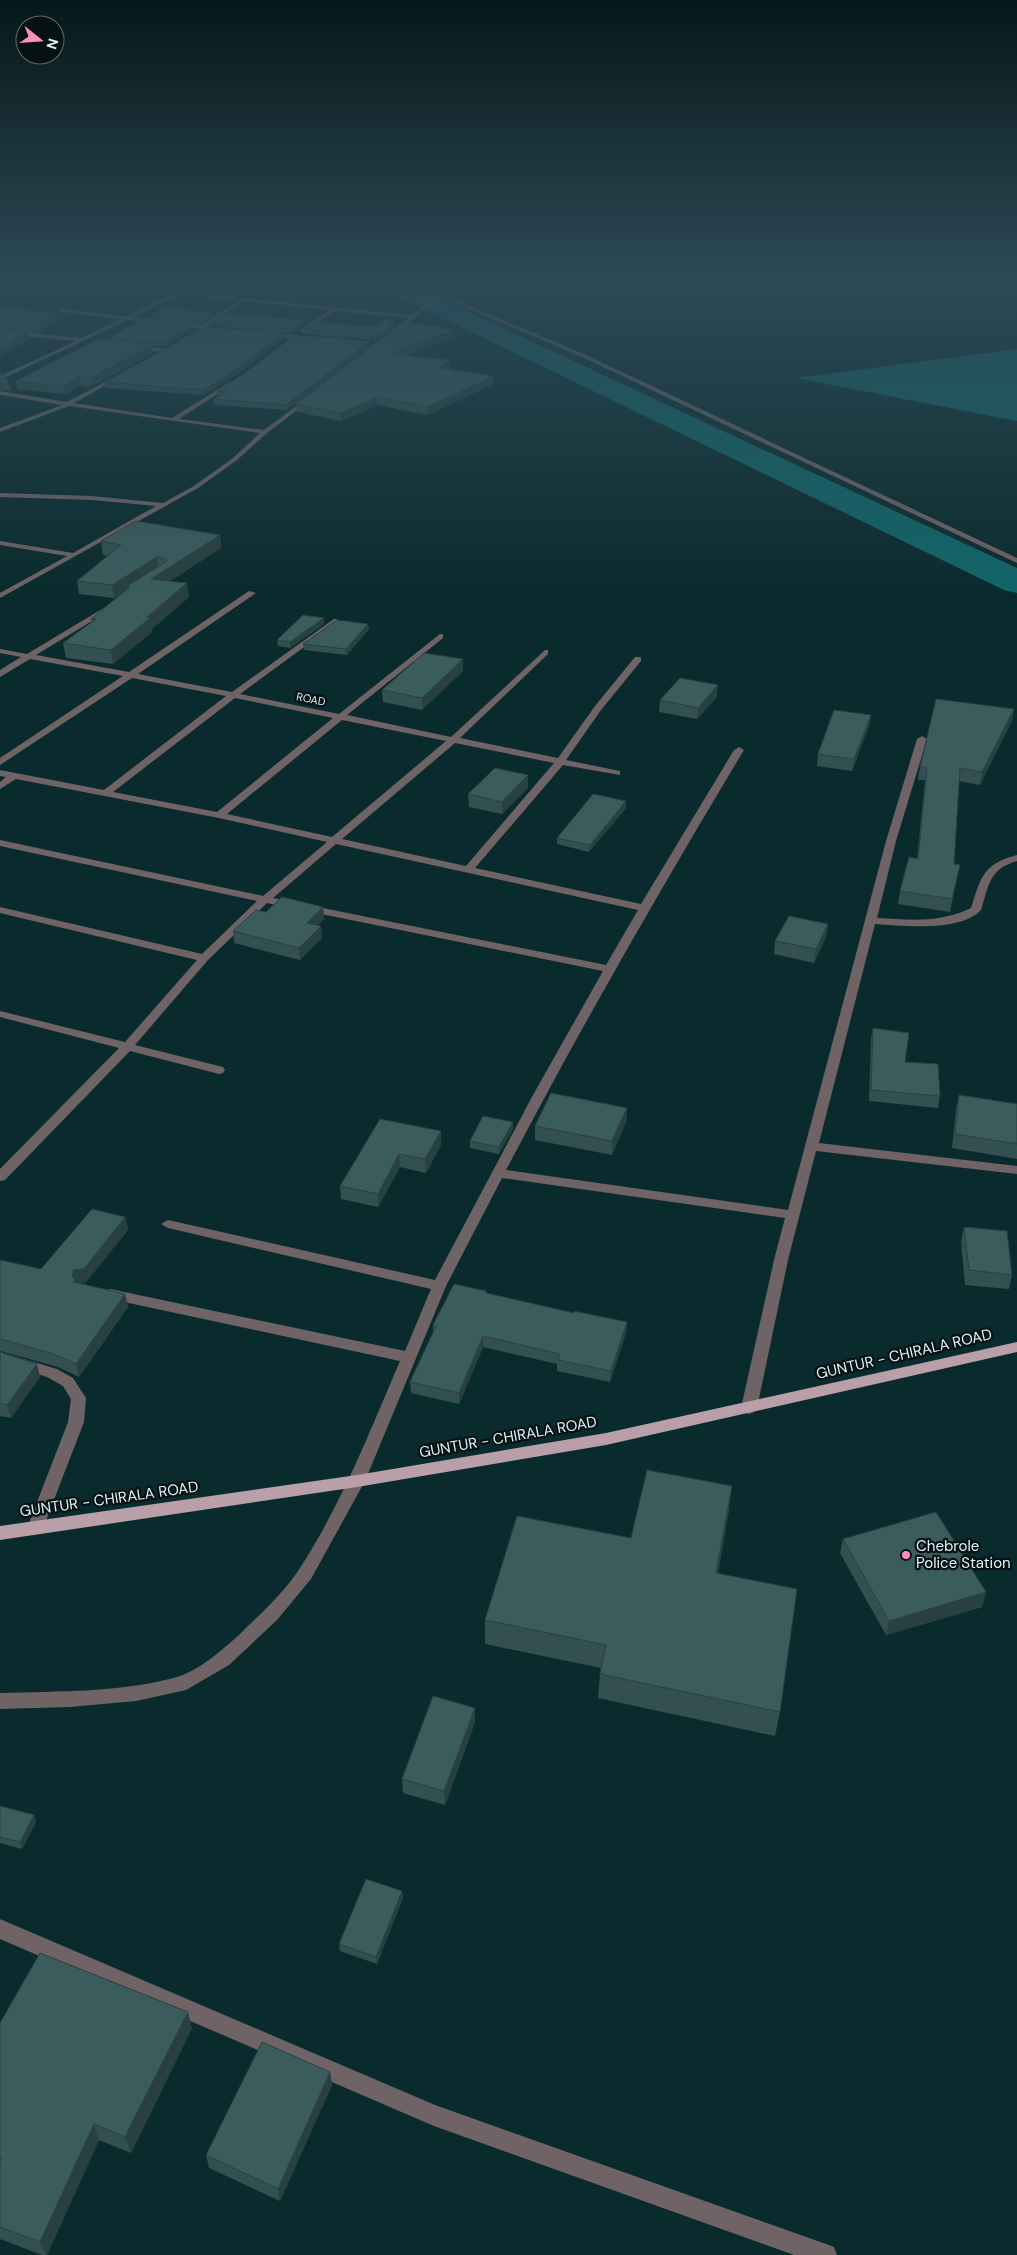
<svg xmlns="http://www.w3.org/2000/svg" width="1017" height="2255" font-family="'DM Sans',sans-serif">
	<style>
		.water { fill: #116569 }
		.lines { fill: none; stroke-linecap: round; stroke-linejoin: round }
		.river { fill: #116569; fill-rule: evenodd }
		.minor { fill: #6f6366; fill-rule: evenodd }
		.major { fill: #b99fa8; fill-rule: evenodd }
		.wall { fill: #334f50 }
		.shaded-wall { fill: #294041 }
		.building { fill: #3b5c5d; stroke: #294041 }
		.poi-dot { fill: #ff8eb9; stroke: #051112; stroke-width: 2 }
		.labels { text-anchor: middle; stroke-width: 4.5; stroke-linejoin: round; paint-order: stroke }
		.far-street-label { font-size: 11px; fill: #e2f4f5; stroke: #051112 }
		.near-street-label { font-size: 15px; fill: #e2f4f5; stroke: #051112 }
		.near-poi-label { font-size: 15px; fill: #e2f4f5; stroke: #051112; text-anchor: start }
	</style>
	<rect width="100%" height="100%" fill="#0a2b2d"/>
	<path class="water" d="M 1017,349 L 1017,421 L 796,378 Z"/>
	<g class="lines">
		<path class="river" d="M 370,280 L 400,280 L 1017,568 L 1017,593 L 1004,590 L 374,285 Z"/>
		<path class="minor" d="M 96,280 L 179,292 L 411,315 L 440,295 L 485,280 L 490,280 L 448,297 L 586,355 L 1017,558 L 1017,563 L 582,357 L 443,298 L 436,301 L 395,333 L 393,330 L 408,318 L 335,311 L 302,333 L 300,330 L 330,310 L 243,301 L 208,326 L 220,328 L 218,331 L 204,329 L 200,331 L 198,328 L 128,320 L 0,380 L 0,376 L 76,341 L 0,334 L 0,330 L 82,338 L 121,319 L 60,312 L 58,309 L 127,316 L 173,294 ZM 179,294 L 238,301 L 202,325 L 133,317 Z
			M 268,332 L 308,336 L 311,338 L 308,340 L 266,335 Z
			M 137,345 L 165,349 L 168,351 L 165,353 L 135,348 Z
			M 116,376 L 121,377 L 74,403 L 172,418 L 231,381 L 233,384 L 179,419 L 264,430 L 307,398 L 312,399 L 267,433 L 237,460 L 198,488 L 0,598 L 0,593 L 67,556 L 0,545 L 0,541 L 73,553 L 156,506 L 92,500 L 0,497 L 0,493 L 92,496 L 163,503 L 194,486 L 233,458 L 260,433 L 69,406 L 0,432 L 0,428 L 62,405 L 0,395 L 0,391 L 67,402 Z
			M 249,591 L 256,593 L 138,674 L 232,692 L 334,619 L 337,619 L 337,623 L 240,694 L 339,714 L 440,634 L 443,634 L 443,638 L 347,715 L 451,737 L 545,650 L 548,650 L 548,654 L 460,738 L 558,758 L 595,706 L 635,657 L 641,657 L 641,661 L 601,710 L 566,760 L 620,771 L 620,775 L 563,765 L 475,868 L 641,904 L 734,750 L 739,747 L 744,750 C 661,888 581,1027 506,1170 L 788,1210 L 886,841 L 917,739 L 922,736 L 927,739 L 896,841 L 877,918 C 910,920 940,923 971,908 C 981,877 983,864 1017,855 L 1017,861 C 989,869 989,885 981,910 C 961,932 903,926 875,924 L 819,1143 L 1017,1166 L 1017,1174 L 816,1151 L 788,1260 L 757,1408 L 754,1412 L 749,1414 L 744,1412 L 741,1408 L 774,1260 L 785,1218 L 502,1178 L 446,1286 L 365,1481 L 311,1579 L 277,1620 L 229,1665 L 186,1690 L 136,1701 L 70,1707 L 0,1709 L 0,1693 C 60,1691 123,1693 180,1676 C 201,1669 223,1649 239,1635 C 260,1614 284,1593 300,1568 C 342,1503 370,1431 400,1361 L 110,1299 L 105,1297 L 103,1294 L 105,1291 L 110,1289 L 405,1351 L 431,1289 L 168,1228 L 161,1224 L 168,1220 L 435,1280 L 533,1095 L 603,971 L 267,903 L 208,960 L 135,1045 L 223,1067 L 225,1070 L 223,1073 L 219,1074 L 130,1051 L 5,1180 L 0,1181 L 0,1169 L 119,1048 L 0,1017 L 0,1011 L 125,1042 L 197,960 L 0,913 L 0,907 L 202,954 L 257,901 L 0,846 L 0,840 L 263,896 L 327,842 L 219,818 L 16,779 L 0,789 L 0,782 L 6,777 L 0,776 L 0,770 L 104,790 L 226,696 L 132,678 L 0,765 L 0,758 L 123,676 L 30,659 L 0,677 L 0,670 L 21,657 L 0,653 L 0,649 L 27,654 L 107,606 L 111,608 L 110,610 L 36,655 L 129,672 ZM 235,698 L 333,718 L 217,812 L 113,792 ZM 342,720 L 446,741 L 332,837 L 227,814 ZM 455,743 L 554,763 L 466,866 L 342,839 ZM 336,844 L 638,910 L 606,965 L 273,898 Z
			M 0,1352 L 57,1369 L 73,1378 L 86,1398 L 84,1422 L 43,1528 L 41,1533 L 35,1535 L 29,1533 L 27,1528 L 68,1422 L 71,1399 L 63,1386 L 47,1377 L 0,1362 Z
			M 0,1919 L 435,2105 L 826,2244 L 834,2247 L 837,2255 L 794,2255 L 434,2126 L 0,1939 Z"/>
		<path class="major" d="M 1017,1342 L 1017,1352 L 606,1445 L 357,1487 L 0,1540 L 0,1526 L 357,1475 L 606,1433 Z"/>
	</g>
	<path class="wall" d="M 0,308 L 58,320 L 38,333 L 0,329 Z
		M 213,312 L 214,316 L 202,324 L 153,319 L 153,314 Z
		M 304,320 L 305,325 L 292,333 L 213,326 L 213,321 Z
		M 404,321 L 454,337 L 405,356 L 450,360 L 450,368 L 448,370 L 494,384 L 427,415 L 378,405 L 341,421 L 297,412 L 296,404 Z
		M 395,326 L 378,340 L 304,334 L 304,329 L 376,327 Z
		M 192,330 L 164,347 L 152,346 L 153,353 L 91,387 L 80,386 L 65,394 L 17,389 L 16,381 L 110,340 L 110,337 Z
		M 284,338 L 239,373 L 204,395 L 105,388 L 105,382 Z
		M 370,346 L 287,410 L 214,405 L 214,399 L 217,397 L 217,391 Z
		M 0,370 L 1,373 L 9,383 L 11,391 L 0,390 Z
		M 220,535 L 221,548 L 170,581 L 189,597 L 152,629 L 152,632 L 113,664 L 66,658 L 63,643 L 91,623 L 91,619 L 121,594 L 114,598 L 79,594 L 77,581 L 108,556 L 103,555 L 101,541 Z
		M 324,624 L 290,648 L 278,646 L 277,640 Z
		M 368,624 L 369,629 L 347,655 L 304,650 L 303,644 Z
		M 463,659 L 463,671 L 422,710 L 383,702 L 382,690 Z
		M 717,697 L 697,719 L 659,712 L 660,700 Z
		M 1014,709 L 1012,721 L 980,785 L 959,781 L 954,864 L 957,878 L 950,912 L 898,904 L 900,891 L 917,859 L 925,780 L 918,780 L 920,767 Z
		M 871,715 L 869,726 L 852,771 L 817,766 L 818,754 Z
		M 528,788 L 502,814 L 469,807 L 468,794 Z
		M 626,808 L 589,852 L 557,844 L 557,838 Z
		M 323,907 L 324,919 L 317,925 L 321,926 L 322,938 L 300,960 L 234,943 L 233,931 L 266,912 Z
		M 828,924 L 826,937 L 814,963 L 774,954 L 775,941 Z
		M 873,1028 L 905,1062 L 940,1096 L 938,1108 L 869,1101 L 871,1039 Z
		M 959,1095 L 1017,1104 L 1017,1159 L 952,1148 L 956,1109 Z
		M 627,1108 L 626,1122 L 612,1155 L 535,1140 L 535,1126 Z
		M 380,1119 L 441,1145 L 426,1173 L 400,1167 L 378,1207 L 341,1199 L 340,1186 Z
		M 513,1122 L 513,1129 L 499,1154 L 470,1148 L 470,1141 Z
		M 125,1217 L 128,1230 L 86,1282 L 79,1283 L 125,1294 L 128,1307 L 79,1377 L 58,1367 L 0,1351 L 0,1260 L 41,1269 Z
		M 964,1227 L 1012,1275 L 1009,1289 L 965,1285 L 961,1242 Z
		M 486,1291 L 486,1293 L 574,1313 L 627,1322 L 626,1333 L 610,1382 L 557,1371 L 557,1364 L 483,1347 L 459,1404 L 411,1393 L 410,1382 L 433,1332 L 433,1325 Z
		M 0,1352 L 37,1364 L 40,1377 L 11,1418 L 0,1416 Z
		M 729,1510 L 718,1573 L 780,1712 L 775,1736 L 598,1698 L 600,1674 L 601,1668 L 485,1644 L 485,1620 L 631,1538 Z
		M 843,1539 L 986,1592 L 982,1607 L 886,1635 L 840,1553 Z
		M 475,1708 L 475,1722 L 445,1805 L 403,1793 L 402,1779 Z
		M 0,1806 L 34,1815 L 36,1822 L 22,1849 L 0,1843 Z
		M 402,1891 L 403,1898 L 377,1964 L 340,1951 L 339,1944 Z
		M 0,2023 L 192,2028 L 131,2153 L 99,2140 L 47,2255 L 42,2255 L 0,2239 Z
		M 330,2072 L 332,2085 L 280,2201 L 209,2168 L 206,2155 Z"/>
	<path class="shaded-wall" d="M 213,312 L 214,316 L 202,324 L 201,320 Z
		M 57,313 L 58,320 L 38,333 L 37,326 Z
		M 304,320 L 305,325 L 292,333 L 292,329 Z
		M 395,322 L 395,326 L 378,340 L 378,336 Z
		M 192,326 L 192,330 L 164,347 L 163,343 Z
		M 454,330 L 454,337 L 389,362 L 389,354 Z
		M 28,332 L 29,339 L 0,357 L 0,349 Z
		M 284,333 L 284,338 L 239,373 L 204,395 L 204,390 Z
		M 370,341 L 370,346 L 287,410 L 286,405 Z
		M 152,345 L 153,353 L 91,387 L 90,378 Z
		M 450,360 L 450,368 L 439,376 L 439,368 Z
		M 494,376 L 494,384 L 427,415 L 427,407 Z
		M 79,377 L 80,386 L 65,394 L 64,386 Z
		M 378,397 L 378,405 L 341,421 L 341,413 Z
		M 220,535 L 221,548 L 153,592 L 151,579 Z
		M 157,557 L 159,570 L 127,586 L 127,590 L 114,598 L 112,585 Z
		M 187,583 L 189,597 L 152,629 L 152,632 L 113,664 L 111,650 Z
		M 324,618 L 324,624 L 290,648 L 290,642 Z
		M 368,624 L 369,629 L 347,655 L 346,649 Z
		M 463,659 L 463,671 L 422,710 L 422,698 Z
		M 718,685 L 717,697 L 697,719 L 698,708 Z
		M 1014,709 L 1012,721 L 980,785 L 982,772 Z
		M 871,715 L 869,726 L 852,771 L 854,759 Z
		M 528,775 L 528,788 L 502,814 L 502,802 Z
		M 626,801 L 626,808 L 589,852 L 590,845 Z
		M 323,907 L 324,919 L 308,935 L 307,923 Z
		M 828,924 L 826,937 L 814,963 L 816,949 Z
		M 321,926 L 322,938 L 300,960 L 299,948 Z
		M 627,1108 L 626,1122 L 612,1155 L 612,1141 Z
		M 513,1122 L 513,1129 L 499,1154 L 499,1147 Z
		M 441,1131 L 441,1145 L 426,1173 L 425,1159 Z
		M 399,1154 L 400,1167 L 378,1207 L 378,1194 Z
		M 125,1217 L 128,1230 L 86,1282 L 77,1283 L 74,1289 L 72,1276 L 74,1270 Z
		M 125,1294 L 128,1307 L 79,1377 L 76,1364 Z
		M 627,1322 L 626,1333 L 610,1382 L 611,1371 Z
		M 483,1336 L 483,1347 L 459,1404 L 459,1393 Z
		M 37,1364 L 40,1377 L 11,1418 L 7,1405 Z
		M 732,1486 L 729,1510 L 713,1597 L 716,1573 Z
		M 986,1592 L 982,1607 L 886,1635 L 889,1621 Z
		M 475,1708 L 475,1722 L 445,1805 L 444,1791 Z
		M 34,1815 L 36,1822 L 22,1849 L 20,1842 Z
		M 402,1891 L 403,1898 L 377,1964 L 376,1957 Z
		M 188,2012 L 192,2028 L 131,2153 L 125,2137 Z
		M 330,2072 L 332,2085 L 280,2201 L 278,2189 Z
		M 94,2124 L 99,2140 L 47,2255 L 46,2255 L 40,2242 Z"/>
	<path class="building" d="M 0,308 L 57,313 L 37,326 L 0,322 Z
		M 166,308 L 213,312 L 201,320 L 153,314 Z
		M 224,313 L 304,320 L 292,329 L 213,321 Z
		M 142,320 L 192,326 L 163,343 L 110,337 Z
		M 384,320 L 395,322 L 378,336 L 304,329 L 316,322 L 376,327 Z
		M 404,321 L 454,330 L 389,354 L 450,360 L 439,368 L 494,376 L 427,407 L 378,397 L 341,413 L 296,404 Z
		M 204,327 L 284,333 L 238,368 L 204,390 L 105,382 Z
		M 0,329 L 28,332 L 0,349 Z
		M 295,335 L 370,341 L 286,405 L 214,399 L 225,392 L 217,391 L 245,373 Z
		M 98,339 L 152,345 L 90,378 L 79,377 L 64,386 L 16,381 Z
		M 0,373 L 3,373 L 9,383 L 0,383 Z
		M 136,521 L 220,535 L 151,579 L 187,583 L 147,617 L 150,618 L 111,650 L 63,643 L 96,619 L 91,619 L 130,587 L 127,586 L 167,561 L 166,559 L 157,557 L 112,585 L 77,581 L 121,545 L 101,541 Z
		M 303,615 L 324,618 L 290,642 L 277,640 Z
		M 337,620 L 368,624 L 346,649 L 303,644 Z
		M 424,653 L 463,659 L 422,698 L 382,690 Z
		M 680,678 L 718,685 L 698,708 L 660,700 Z
		M 936,699 L 1014,709 L 982,772 L 960,768 L 954,864 L 960,865 L 952,899 L 900,891 L 909,857 L 918,859 L 927,768 L 920,767 Z
		M 834,710 L 871,715 L 854,759 L 818,754 Z
		M 495,768 L 528,775 L 502,802 L 468,794 Z
		M 593,794 L 626,801 L 590,845 L 557,838 Z
		M 282,897 L 323,907 L 307,923 L 321,926 L 299,948 L 233,931 L 256,910 L 266,912 Z
		M 789,916 L 828,924 L 816,949 L 775,941 Z
		M 873,1028 L 909,1033 L 905,1062 L 938,1064 L 940,1096 L 871,1090 Z
		M 551,1093 L 627,1108 L 612,1141 L 535,1126 Z
		M 959,1095 L 1017,1104 L 1017,1144 L 955,1134 Z
		M 483,1116 L 513,1122 L 499,1147 L 470,1141 Z
		M 380,1119 L 441,1131 L 425,1159 L 399,1154 L 378,1194 L 340,1186 Z
		M 92,1209 L 125,1217 L 84,1269 L 74,1270 L 72,1276 L 75,1280 L 73,1282 L 125,1294 L 76,1364 L 54,1354 L 0,1339 L 0,1260 L 41,1269 Z
		M 964,1227 L 1007,1231 L 1012,1275 L 969,1270 Z
		M 454,1284 L 486,1291 L 486,1293 L 574,1313 L 574,1311 L 627,1322 L 611,1371 L 558,1360 L 560,1354 L 483,1336 L 459,1393 L 410,1382 L 436,1326 L 433,1325 Z
		M 0,1352 L 37,1364 L 7,1405 L 0,1403 Z
		M 647,1470 L 732,1486 L 716,1573 L 797,1589 L 780,1712 L 600,1674 L 606,1645 L 485,1620 L 517,1516 L 631,1538 Z
		M 936,1512 L 986,1592 L 889,1621 L 843,1539 Z
		M 433,1696 L 475,1708 L 444,1791 L 402,1779 Z
		M 0,1806 L 34,1815 L 20,1842 L 0,1837 Z
		M 366,1879 L 402,1891 L 376,1957 L 339,1944 Z
		M 40,1953 L 188,2012 L 125,2137 L 94,2124 L 40,2242 L 0,2227 L 0,2162 L 2,2159 L 0,2158 L 0,2023 Z
		M 262,2042 L 330,2072 L 278,2189 L 206,2155 Z"/>
	<linearGradient id="sky" x2="0" y2="1"><stop stop-color="#061819"/><stop offset="0.47" stop-color="#2d4a57"/><stop offset="1" stop-color="#2d4a57" stop-opacity="0"/></linearGradient>
	<rect width="1017" height="595" fill="url(#sky)"/>
	<circle class="poi-dot" cx="906" cy="1555" r="5"/>
	<g class="labels">
		<g class="far-street-label">
			<text transform="translate(311 699) rotate(11)" y="4">ROAD</text>
		</g>
		<g class="near-street-label">
			<text transform="translate(904 1354) rotate(-13)" y="5">GUNTUR - CHIRALA ROAD</text>
			<text transform="translate(508 1437) rotate(-10)" y="5">GUNTUR - CHIRALA ROAD</text>
			<text transform="translate(109 1499) rotate(-8)" y="5">GUNTUR - CHIRALA ROAD</text>
		</g>
		<g class="near-poi-label">
			<text x="916" y="1551">Chebrole<tspan x="916" dy="17">Police Station</tspan></text>
		</g>
	</g>
	<g transform="translate(40 40) rotate(107)"><circle r="24" fill="#051112" stroke="#5d6c6d"/>
	<path d="M0-4L9 19L0 12L-9 19Z" fill="#ff8eb9"/>
	<text y="-8" font-size="14" font-weight="bold" text-anchor="middle" fill="#e2f4f5">N</text>
	</g>
</svg>
